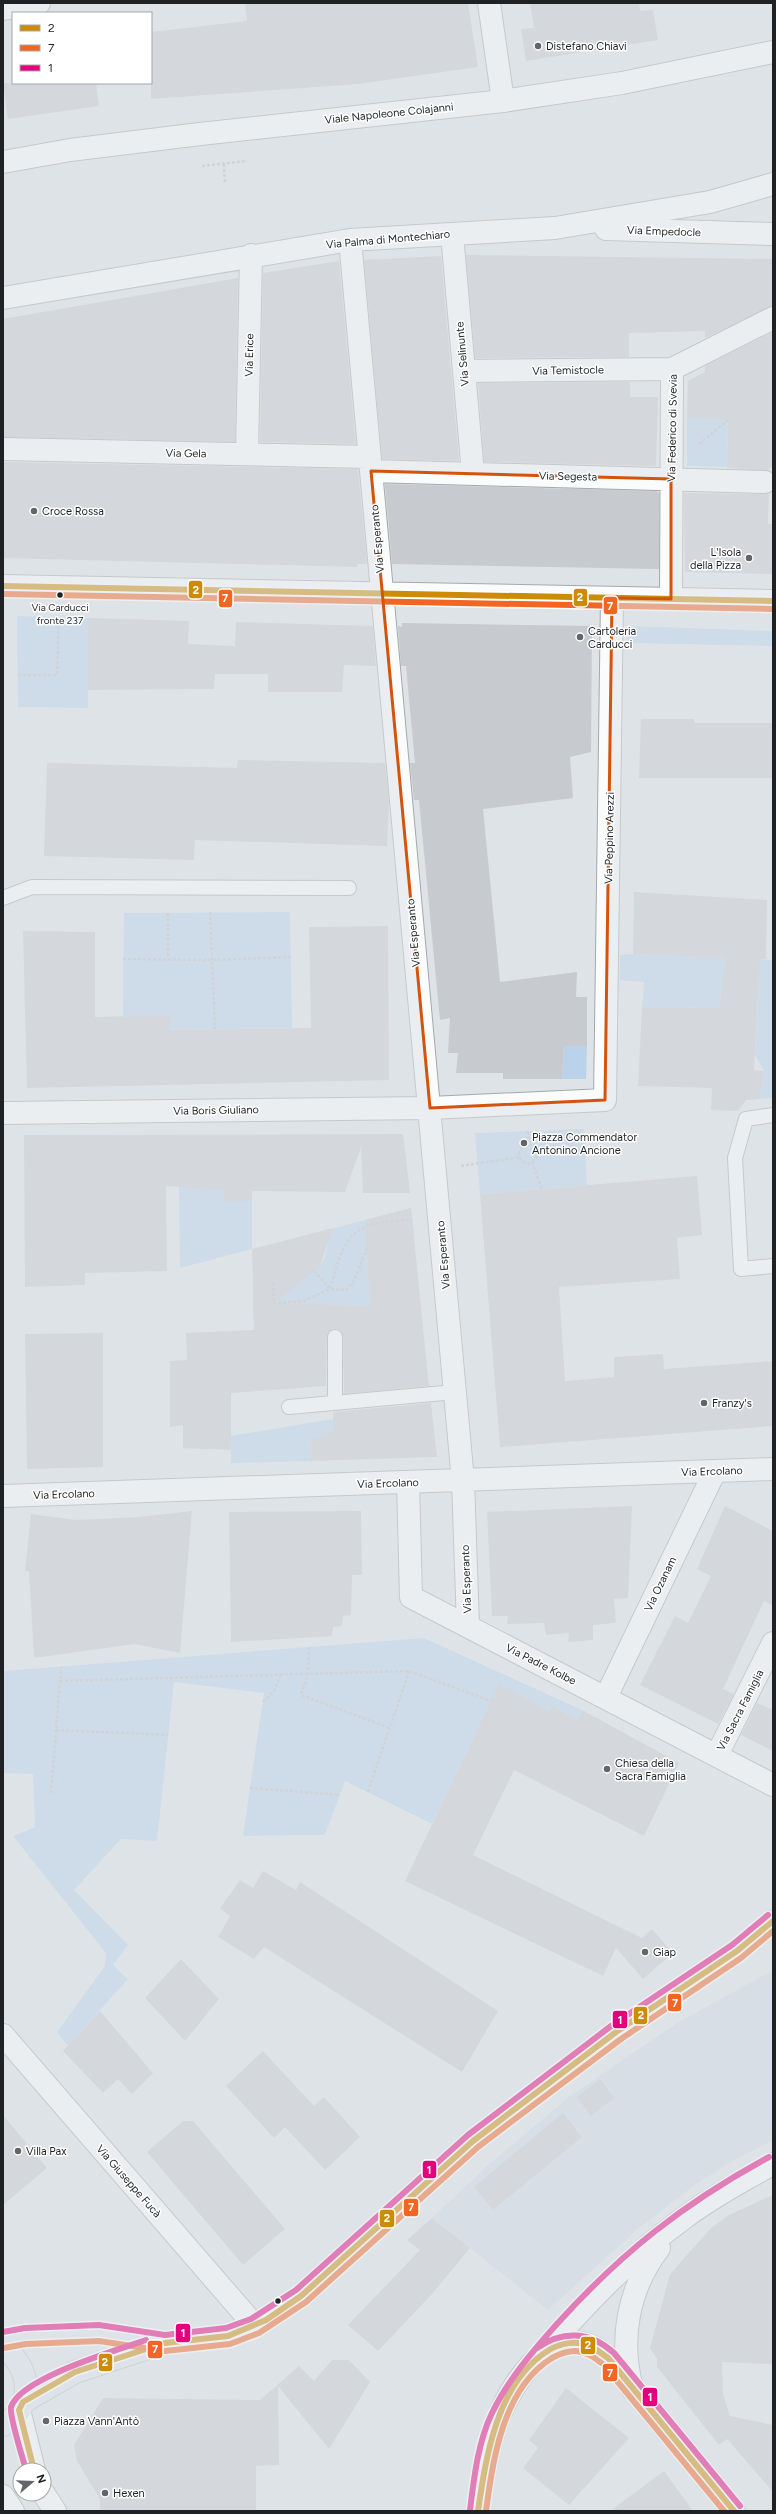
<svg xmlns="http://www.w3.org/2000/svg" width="776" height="2514" font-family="Figtree,sans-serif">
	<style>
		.built { fill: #ced8e2 }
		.green { fill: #bbd2eb }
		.building { fill: #c7cace }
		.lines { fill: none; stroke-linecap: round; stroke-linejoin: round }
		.service-casing { stroke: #a5a9ac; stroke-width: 16 }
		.minor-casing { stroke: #a5a9ac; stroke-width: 24 }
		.tertiary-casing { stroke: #a5a9ac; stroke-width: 24 }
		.secondary-casing { stroke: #a5a9ac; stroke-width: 24 }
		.primary-casing { stroke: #bec0c2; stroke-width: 24 }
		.path { stroke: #bfc0c2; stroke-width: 2.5; stroke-dasharray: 3 2; stroke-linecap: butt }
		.service { stroke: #fafbfb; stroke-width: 14 }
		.minor { stroke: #fafbfb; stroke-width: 22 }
		.tertiary { stroke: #fafbfb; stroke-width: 22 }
		.secondary { stroke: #fafbfb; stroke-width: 22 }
		.primary { stroke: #dce3ea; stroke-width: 22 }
		.bus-1-casing { stroke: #fff; stroke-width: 9 }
		.bus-2-casing { stroke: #fff; stroke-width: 9 }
		.bus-3-casing { stroke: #fff; stroke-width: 9 }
		.bus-1 { stroke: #cc8c07; stroke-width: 6 }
		.bus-2 { stroke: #f26522; stroke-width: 6 }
		.bus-3 { stroke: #e5007d; stroke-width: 6 }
		.marked { fill: none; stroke: #d4540e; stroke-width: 3; stroke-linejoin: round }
		.poi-dot { fill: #626669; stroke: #fff; stroke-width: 1.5 }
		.bus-dot { fill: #1f2225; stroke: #fff; stroke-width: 1.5 }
		.labels { text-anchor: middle; stroke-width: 3; stroke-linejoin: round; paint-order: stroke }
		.bus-label { font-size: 10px; fill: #1f2225; stroke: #fff }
		.poi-label { font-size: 11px; fill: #1f2225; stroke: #fff; text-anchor: start }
		.street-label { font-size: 11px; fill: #1f2225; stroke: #fff }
		.line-badge { stroke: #fff; stroke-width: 1.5 }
		.badge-label { font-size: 11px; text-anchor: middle; font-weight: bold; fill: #fff }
	</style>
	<rect width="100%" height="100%" fill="#dee3e7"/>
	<path class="built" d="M 773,1970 L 773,2140 L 731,2162 L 696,2184 L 640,2227 L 548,2310 L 432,2218 L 486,2167 L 570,2096 L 677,2023 Z"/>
	<path class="green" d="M 687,411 L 728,420 L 727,467 L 687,466 Z
		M 17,616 L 88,618 L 88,708 L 18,707 Z
		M 628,626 L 773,631 L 773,646 L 627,643 Z
		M 290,912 L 292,1028 L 169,1030 L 123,1016 L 124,913 Z
		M 633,954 L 773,960 L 773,1098 L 760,1099 L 764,1071 L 755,1055 L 758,1000 L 721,994 L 719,1008 L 642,1007 L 644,982 L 620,980 L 620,955 Z
		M 564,1046 L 587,1046 L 586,1079 L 562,1079 Z
		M 584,1129 L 587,1185 L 480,1194 L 475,1133 Z
		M 179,1187 L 224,1187 L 224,1201 L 252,1201 L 252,1249 L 180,1268 Z
		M 411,1208 L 414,1232 L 387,1233 L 370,1306 L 348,1305 L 319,1314 L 253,1318 L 253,1285 C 291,1280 333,1282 327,1230 Z
		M 333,1419 L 333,1431 L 311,1440 L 310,1461 L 231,1463 L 231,1436 Z
		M 424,1638 L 582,1710 L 577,1719 L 552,1706 L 549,1711 L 491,1701 L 432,1824 L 345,1781 L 325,1835 L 243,1836 L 264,1693 L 174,1682 L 157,1841 L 121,1839 L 74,1890 L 128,1945 L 113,1965 L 128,1979 L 68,2046 L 57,2032 L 105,1966 L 106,1953 L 13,1836 L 35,1827 L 33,1774 L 4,1773 L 4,1671 Z"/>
	<path class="building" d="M 245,3 L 468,3 L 478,67 L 358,84 L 151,99 L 151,32 L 247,21 Z
		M 530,3 L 639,3 L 640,11 L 653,10 L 658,40 L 526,61 L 521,29 L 534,28 Z
		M 3,83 L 96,83 L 99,106 L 8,119 Z
		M 466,255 L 773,259 L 773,306 L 705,338 L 705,331 L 629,333 L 629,357 L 475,358 Z
		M 441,256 L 459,461 L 382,459 L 364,260 Z
		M 339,261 L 356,444 L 260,442 L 263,273 Z
		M 238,278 L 235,442 L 3,437 L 3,319 Z
		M 773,332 L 773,468 L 769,468 L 769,471 L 727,468 L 728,420 L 687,417 L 688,381 L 705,372 L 705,366 Z
		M 630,382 L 630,397 L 658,397 L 656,466 L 484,462 L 478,383 Z
		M 3,462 L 358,469 L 367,564 L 357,564 L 358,567 L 3,558 Z
		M 385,484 L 656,491 L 659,493 L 659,569 L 392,564 Z
		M 684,493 L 769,494 L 768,524 L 773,524 L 773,574 L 685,572 Z
		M 88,618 L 189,621 L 188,644 L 235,646 L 236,622 L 373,626 L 376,666 L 344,665 L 342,692 L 268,692 L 268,674 L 215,674 L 214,689 L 88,690 Z
		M 402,623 L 592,626 L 591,752 L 570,757 L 573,798 L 483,809 L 500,982 L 577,972 L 576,997 L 587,997 L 587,1046 L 564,1046 L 562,1079 L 503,1079 L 503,1073 L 456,1073 L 458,1053 L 448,1053 L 450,1018 L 440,1020 L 419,800 L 414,800 L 410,763 L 415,763 L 406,666 L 401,666 L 398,626 L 402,627 Z
		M 641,719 L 694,719 L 694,723 L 773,723 L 773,778 L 639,778 Z
		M 238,760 L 385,763 L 389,801 L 387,846 L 195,840 L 194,860 L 44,856 L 47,763 L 237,768 Z
		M 634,892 L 767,900 L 766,959 L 760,959 L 754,1070 L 764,1071 L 760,1099 L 746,1100 L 738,1111 L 711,1110 L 712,1088 L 638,1086 L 642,1007 L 719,1008 L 726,958 L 633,954 Z
		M 388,926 L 389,1080 L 27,1088 L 23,931 L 95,932 L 95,1017 L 171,1015 L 169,1030 L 311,1028 L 309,927 Z
		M 403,1134 L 410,1193 L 363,1193 L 361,1147 L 345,1192 L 252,1191 L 252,1201 L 224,1201 L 224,1190 L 166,1186 L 167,1271 L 85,1273 L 85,1285 L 25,1287 L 24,1135 Z
		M 697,1176 L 702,1235 L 677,1238 L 680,1279 L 559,1287 L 565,1381 L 614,1377 L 614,1357 L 663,1354 L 664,1369 L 773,1361 L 773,1426 L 500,1447 L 480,1194 Z
		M 411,1208 L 429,1386 L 344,1394 L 343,1337 L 340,1330 L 335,1329 L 328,1332 L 327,1337 L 326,1386 L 231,1393 L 231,1450 L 183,1448 L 183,1425 L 170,1427 L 170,1361 L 187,1360 L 186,1333 L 254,1330 L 252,1249 L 333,1228 L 320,1266 L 275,1303 L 370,1306 L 365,1220 Z
		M 103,1333 L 103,1467 L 27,1469 L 25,1334 Z
		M 431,1403 L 437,1457 L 310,1461 L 311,1440 L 333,1431 L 333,1412 Z
		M 632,1506 L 628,1598 L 614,1599 L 616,1623 L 593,1625 L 593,1640 L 568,1642 L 569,1633 L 546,1635 L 544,1623 L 507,1624 L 508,1616 L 492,1616 L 487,1512 Z
		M 725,1506 L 773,1531 L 773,1606 L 764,1601 L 723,1689 L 734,1694 L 718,1724 L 640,1685 L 675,1616 L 688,1623 L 711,1576 L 697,1569 Z
		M 192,1511 L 180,1653 L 135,1644 L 34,1658 L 29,1571 L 25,1571 L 31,1514 L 76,1520 L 139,1517 Z
		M 361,1511 L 362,1575 L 352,1575 L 351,1615 L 343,1616 L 342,1626 L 333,1627 L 332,1636 L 231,1642 L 229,1512 Z
		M 499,1684 L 549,1711 L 552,1706 L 577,1719 L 582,1710 L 679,1763 L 644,1836 L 514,1770 L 473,1855 L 642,1938 L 652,1929 L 673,1953 L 643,1979 L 616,1948 L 603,1976 L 405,1881 Z
		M 757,1703 L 773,1710 L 773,1751 L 741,1735 Z
		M 263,1871 L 296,1890 L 300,1882 L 498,2011 L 462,2072 L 264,1947 L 254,1959 L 218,1937 L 230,1916 L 220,1908 L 240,1880 L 253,1888 Z
		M 181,1959 L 219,1999 L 185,2041 L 145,1998 Z
		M 100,2011 L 153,2073 L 132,2094 L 118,2079 L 103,2093 L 63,2051 Z
		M 263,2051 L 314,2106 L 324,2097 L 360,2137 L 325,2170 L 285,2127 L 274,2138 L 226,2086 Z
		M 600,2079 L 614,2098 L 591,2116 L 577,2097 Z
		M 563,2113 L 582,2137 L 493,2210 L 474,2187 Z
		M 3,2115 L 47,2168 L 3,2205 Z
		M 183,2121 L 193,2121 L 285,2229 L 243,2265 L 147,2152 Z
		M 773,2195 L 773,2364 L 722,2362 L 723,2394 L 730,2416 L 773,2425 L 773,2492 L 727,2439 L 719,2445 L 657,2367 L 657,2359 L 650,2348 L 670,2274 L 710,2229 L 729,2215 Z
		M 432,2218 L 470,2248 L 433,2293 L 378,2351 L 348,2325 L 420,2250 L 407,2240 Z
		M 332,2360 L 349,2360 L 370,2382 L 329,2449 L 278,2386 L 279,2465 L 256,2466 L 256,2511 L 100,2511 L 100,2499 L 77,2461 L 74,2445 L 103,2398 L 260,2400 L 299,2366 L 314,2381 Z
		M 566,2388 L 629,2438 L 569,2505 L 523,2468 L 538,2448 L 529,2440 Z
		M 664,2471 L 693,2511 L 610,2511 Z"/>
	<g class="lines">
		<g class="service-casing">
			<path id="service" d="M 3,898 L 32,887 L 349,888
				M 773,1115 L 746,1119 L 735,1158 L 741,1269 L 773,1266
				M 335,1337 L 335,1403
				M 289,1407 L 455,1392"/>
		</g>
		<g class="minor-casing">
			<path id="minor" d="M 489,3 L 503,101
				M 3,9 L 39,3
				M 606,229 L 773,234
				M 452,234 L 473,474
				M 350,240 L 463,1481 L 468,1626
				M 3,298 L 350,240 L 555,228 L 710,202 L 773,184
				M 464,371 L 672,369
				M 3,449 L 369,457
				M 247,454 L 251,255
				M 371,471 L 765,482
				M 3,586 L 773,601
				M 671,599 L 672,369 L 773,318
				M 3,1113 L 430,1108 L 605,1100 L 612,598
				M 408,1482 L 411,1597 L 773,1785
				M 3,1496 L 773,1469
				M 606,1697 L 715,1471
				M 717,1755 L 773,1643
				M 3,2035 L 255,2326
				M 541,2355 C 583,2307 628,2259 680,2221 C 709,2199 741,2181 773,2164
				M 632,2388 C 619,2339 628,2289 659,2248"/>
		</g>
		<g class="tertiary-casing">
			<path id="tertiary" d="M 3,162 L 70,150 L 200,134 L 503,101 L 622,83 L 773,52"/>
		</g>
		<g class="secondary-casing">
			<path id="secondary" d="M 19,2410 L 34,2470
				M 44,2494 L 55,2511
				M 3,2496 L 13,2511
				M 478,2511 C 482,2481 488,2447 498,2419 C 515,2375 560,2313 608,2358 L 734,2511"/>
		</g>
		<g class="primary-casing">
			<path id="primary" d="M 3,2340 L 25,2336 L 99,2333 L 165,2343 L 228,2336 L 255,2326 L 301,2296 L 473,2141 L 616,2032 L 737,1951 L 773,1921
				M 3,2347 C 31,2367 36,2407 3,2425
				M 23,2402 L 75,2372 L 160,2344"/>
		</g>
		<path class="path" d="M 224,164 L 225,184
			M 202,166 L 247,161
			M 699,444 L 728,420
			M 18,675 L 57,675 L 59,617
			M 210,912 L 215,1029
			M 168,913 L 168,959
			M 123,959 L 212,960 L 291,957
			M 528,1131 L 529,1144
			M519 1154a9 9 0 1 1 18 0a9 9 0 1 1-18 0Z
			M 538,1153 L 585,1150
			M 532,1162 L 542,1189
			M 461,1166 L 520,1157
			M 314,1271 L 330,1289 L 346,1290 L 354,1281 L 367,1248
			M 273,1283 L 273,1303 L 304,1301 L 330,1289 C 346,1232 351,1222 412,1220
			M 309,1647 L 308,1674 L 301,1695 L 390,1728
			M 60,1681 L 409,1671 L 491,1701
			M 263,1702 L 274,1691 L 281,1674
			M 56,1730 L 168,1735
			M 250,1788 L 340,1795
			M 368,1792 L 409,1671
			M 51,1793 L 61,1667"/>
		<use href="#service" class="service"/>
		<use href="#minor" class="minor"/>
		<use href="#tertiary" class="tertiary"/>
		<use href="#secondary" class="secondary"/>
		<use href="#primary" class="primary"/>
		<g class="bus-1-casing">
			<path id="bus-1" d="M 3,586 L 773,601
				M 34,2470 L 19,2410 L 23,2402 L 75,2372 L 165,2343 L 228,2336 L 266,2320 L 301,2296 L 473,2141 L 616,2032 L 737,1951 L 773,1921
				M 478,2511 C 486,2456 497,2382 549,2350 C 561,2343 577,2340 590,2346 C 596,2349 602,2354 608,2358 L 734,2511"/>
		</g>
		<g class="bus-2-casing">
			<path id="bus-2" d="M 3,594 L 773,609
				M 4,2348 L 26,2344 L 99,2341 L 165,2351 L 230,2344 L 259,2333 L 306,2302 L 478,2147 L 621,2039 L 741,1958 L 773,1931
				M 486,2511 C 493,2459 503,2388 552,2358 C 563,2352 576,2348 587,2354 C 593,2356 598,2361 603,2364 L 724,2511"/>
		</g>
		<g class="bus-3-casing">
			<path id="bus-3" d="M 3,2332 L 25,2328 L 99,2325 L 165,2335 L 226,2328 L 251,2319 L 296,2290 L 468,2135 L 611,2026 L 732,1945 L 768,1915
				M 537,2348 C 563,2330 590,2331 614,2353 L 740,2506
				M 26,2470 C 23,2459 9,2415 11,2407 C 20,2378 117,2350 146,2340
				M 470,2510 C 474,2478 478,2442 492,2413 C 508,2380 532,2352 556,2325 C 621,2253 684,2203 769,2157"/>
		</g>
		<use href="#bus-1" class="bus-1"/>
		<use href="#bus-2" class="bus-2"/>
		<use href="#bus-3" class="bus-3"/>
	</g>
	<path d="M0 0H776V2514H0ZM 371,471 L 671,479 L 671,599 L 612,598 L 605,1100 L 430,1108 Z" fill="#dee3e7" fill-opacity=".55" fill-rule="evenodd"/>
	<path class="marked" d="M 371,471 L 671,479 L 671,599 L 612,598 L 605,1100 L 430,1108 Z"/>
	<g class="poi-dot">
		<circle cx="538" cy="46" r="4"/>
		<circle cx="34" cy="511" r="4"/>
		<circle cx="749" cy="558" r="4"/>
		<circle cx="580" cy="637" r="4"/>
		<circle cx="524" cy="1143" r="4"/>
		<circle cx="704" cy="1403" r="4"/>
		<circle cx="607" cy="1769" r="4"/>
		<circle cx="645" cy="1952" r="4"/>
		<circle cx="18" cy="2151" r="4"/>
		<circle cx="46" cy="2421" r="4"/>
		<circle cx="105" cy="2493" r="4"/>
	</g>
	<g class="bus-dot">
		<circle cx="60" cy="595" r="3.5"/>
		<circle cx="278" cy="2301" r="3.5"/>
	</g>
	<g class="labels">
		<g class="bus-label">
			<text x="60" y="611">Via Carducci<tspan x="60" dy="13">fronte 237</tspan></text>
		</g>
		<g class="poi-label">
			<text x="546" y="50">Distefano Chiavi</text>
			<text x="42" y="515">Croce Rossa</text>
			<text x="741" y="556" text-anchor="end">L'Isola<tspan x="741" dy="13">della Pizza</tspan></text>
			<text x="588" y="635">Cartoleria<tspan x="588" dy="13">Carducci</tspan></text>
			<text x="532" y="1141">Piazza Commendator<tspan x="532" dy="13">Antonino Ancione</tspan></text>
			<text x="712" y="1407">Franzy's</text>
			<text x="615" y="1767">Chiesa della<tspan x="615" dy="13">Sacra Famiglia</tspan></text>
			<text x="653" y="1956">Giap</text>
			<text x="26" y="2155">Villa Pax</text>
			<text x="54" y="2425">Piazza Vann'Antò</text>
			<text x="113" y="2497">Hexen</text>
		</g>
		<g class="street-label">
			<text transform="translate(389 113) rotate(-6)" y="4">Viale Napoleone Colajanni</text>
			<text transform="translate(664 231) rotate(2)" y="4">Via Empedocle</text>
			<text transform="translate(388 239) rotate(-5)" y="4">Via Palma di Montechiaro</text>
			<text transform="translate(462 354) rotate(-95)" y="4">Via Selinunte</text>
			<text transform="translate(249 355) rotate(-89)" y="4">Via Erice</text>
			<text transform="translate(568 370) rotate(-1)" y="4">Via Temistocle</text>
			<text transform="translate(672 428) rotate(-89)" y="4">Via Federico di Svevia</text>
			<text transform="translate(186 453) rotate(1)" y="4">Via Gela</text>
			<text transform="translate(568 476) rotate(1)" y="4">Via Segesta</text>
			<text transform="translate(377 539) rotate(-95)" y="4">Via Esperanto</text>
			<text transform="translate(609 838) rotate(-89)" y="4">Via Peppino Arezzi</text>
			<text transform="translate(413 933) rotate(-95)" y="4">Via Esperanto</text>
			<text transform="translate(216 1110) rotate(-1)" y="4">Via Boris Giuliano</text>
			<text transform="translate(443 1255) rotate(-95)" y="4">Via Esperanto</text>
			<text transform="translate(712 1471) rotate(-2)" y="4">Via Ercolano</text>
			<text transform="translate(388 1483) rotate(-2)" y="4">Via Ercolano</text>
			<text transform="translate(64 1494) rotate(-2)" y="4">Via Ercolano</text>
			<text transform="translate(466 1579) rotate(-92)" y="4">Via Esperanto</text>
			<text transform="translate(660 1584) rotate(-64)" y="4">Via Ozanam</text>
			<text transform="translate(541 1664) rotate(27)" y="4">Via Padre Kolbe</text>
			<text transform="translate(740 1710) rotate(-63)" y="4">Via Sacra Famiglia</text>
			<text transform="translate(129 2181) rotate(49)" y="4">Via Giuseppe Fucà</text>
		</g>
	</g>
	<g class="line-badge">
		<rect x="188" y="580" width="15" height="19" rx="4" fill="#cc8c07"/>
		<rect x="573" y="588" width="15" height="19" rx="4" fill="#cc8c07"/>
		<rect x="218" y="589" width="15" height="19" rx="4" fill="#f26522"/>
		<rect x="603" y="596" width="15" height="19" rx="4" fill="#f26522"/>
		<rect x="667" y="1993" width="15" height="19" rx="4" fill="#f26522"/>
		<rect x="633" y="2006" width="15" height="19" rx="4" fill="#cc8c07"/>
		<rect x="612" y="2010" width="16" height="19" rx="4" fill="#e5007d"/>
		<rect x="422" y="2160" width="15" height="19" rx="4" fill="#e5007d"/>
		<rect x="403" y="2198" width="16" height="19" rx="4" fill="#f26522"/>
		<rect x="379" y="2209" width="16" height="19" rx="4" fill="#cc8c07"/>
		<rect x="175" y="2323" width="16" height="20" rx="4" fill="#e5007d"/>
		<rect x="580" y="2336" width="16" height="19" rx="4" fill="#cc8c07"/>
		<rect x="147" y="2340" width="16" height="19" rx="4" fill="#f26522"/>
		<rect x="98" y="2353" width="15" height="19" rx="4" fill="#cc8c07"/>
		<rect x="602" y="2363" width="16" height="19" rx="4" fill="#f26522"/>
		<rect x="642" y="2387" width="16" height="20" rx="4" fill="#e5007d"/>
	</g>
	<g class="badge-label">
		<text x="196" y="594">2</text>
		<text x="580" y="601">2</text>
		<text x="225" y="602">7</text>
		<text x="610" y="610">7</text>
		<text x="675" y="2007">7</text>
		<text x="641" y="2019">2</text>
		<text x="620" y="2024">1</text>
		<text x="429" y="2174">1</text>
		<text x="411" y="2211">7</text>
		<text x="387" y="2222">2</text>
		<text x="183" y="2337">1</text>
		<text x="588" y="2349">2</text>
		<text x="155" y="2353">7</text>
		<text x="105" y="2366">2</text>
		<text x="610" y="2377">7</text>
		<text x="650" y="2401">1</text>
	</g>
	<rect width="776" height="2514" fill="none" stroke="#1f2225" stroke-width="8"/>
	<rect x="12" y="12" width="140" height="72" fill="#ffffff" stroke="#a5a7a8"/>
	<rect x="20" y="25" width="20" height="6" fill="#cc8c07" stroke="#a5a7a8"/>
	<text x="48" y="32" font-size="12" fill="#1f2225">2</text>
	<rect x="20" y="45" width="20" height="6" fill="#f26522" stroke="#a5a7a8"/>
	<text x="48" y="52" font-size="12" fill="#1f2225">7</text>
	<rect x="20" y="65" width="20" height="6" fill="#e5007d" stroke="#a5a7a8"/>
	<text x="48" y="72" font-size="12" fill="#1f2225">1</text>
	<g transform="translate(32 2482) rotate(71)"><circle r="19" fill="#ffffff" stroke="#a5a7a8"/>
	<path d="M0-3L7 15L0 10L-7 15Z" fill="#626669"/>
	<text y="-6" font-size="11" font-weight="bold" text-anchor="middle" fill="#1f2225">N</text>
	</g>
</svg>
